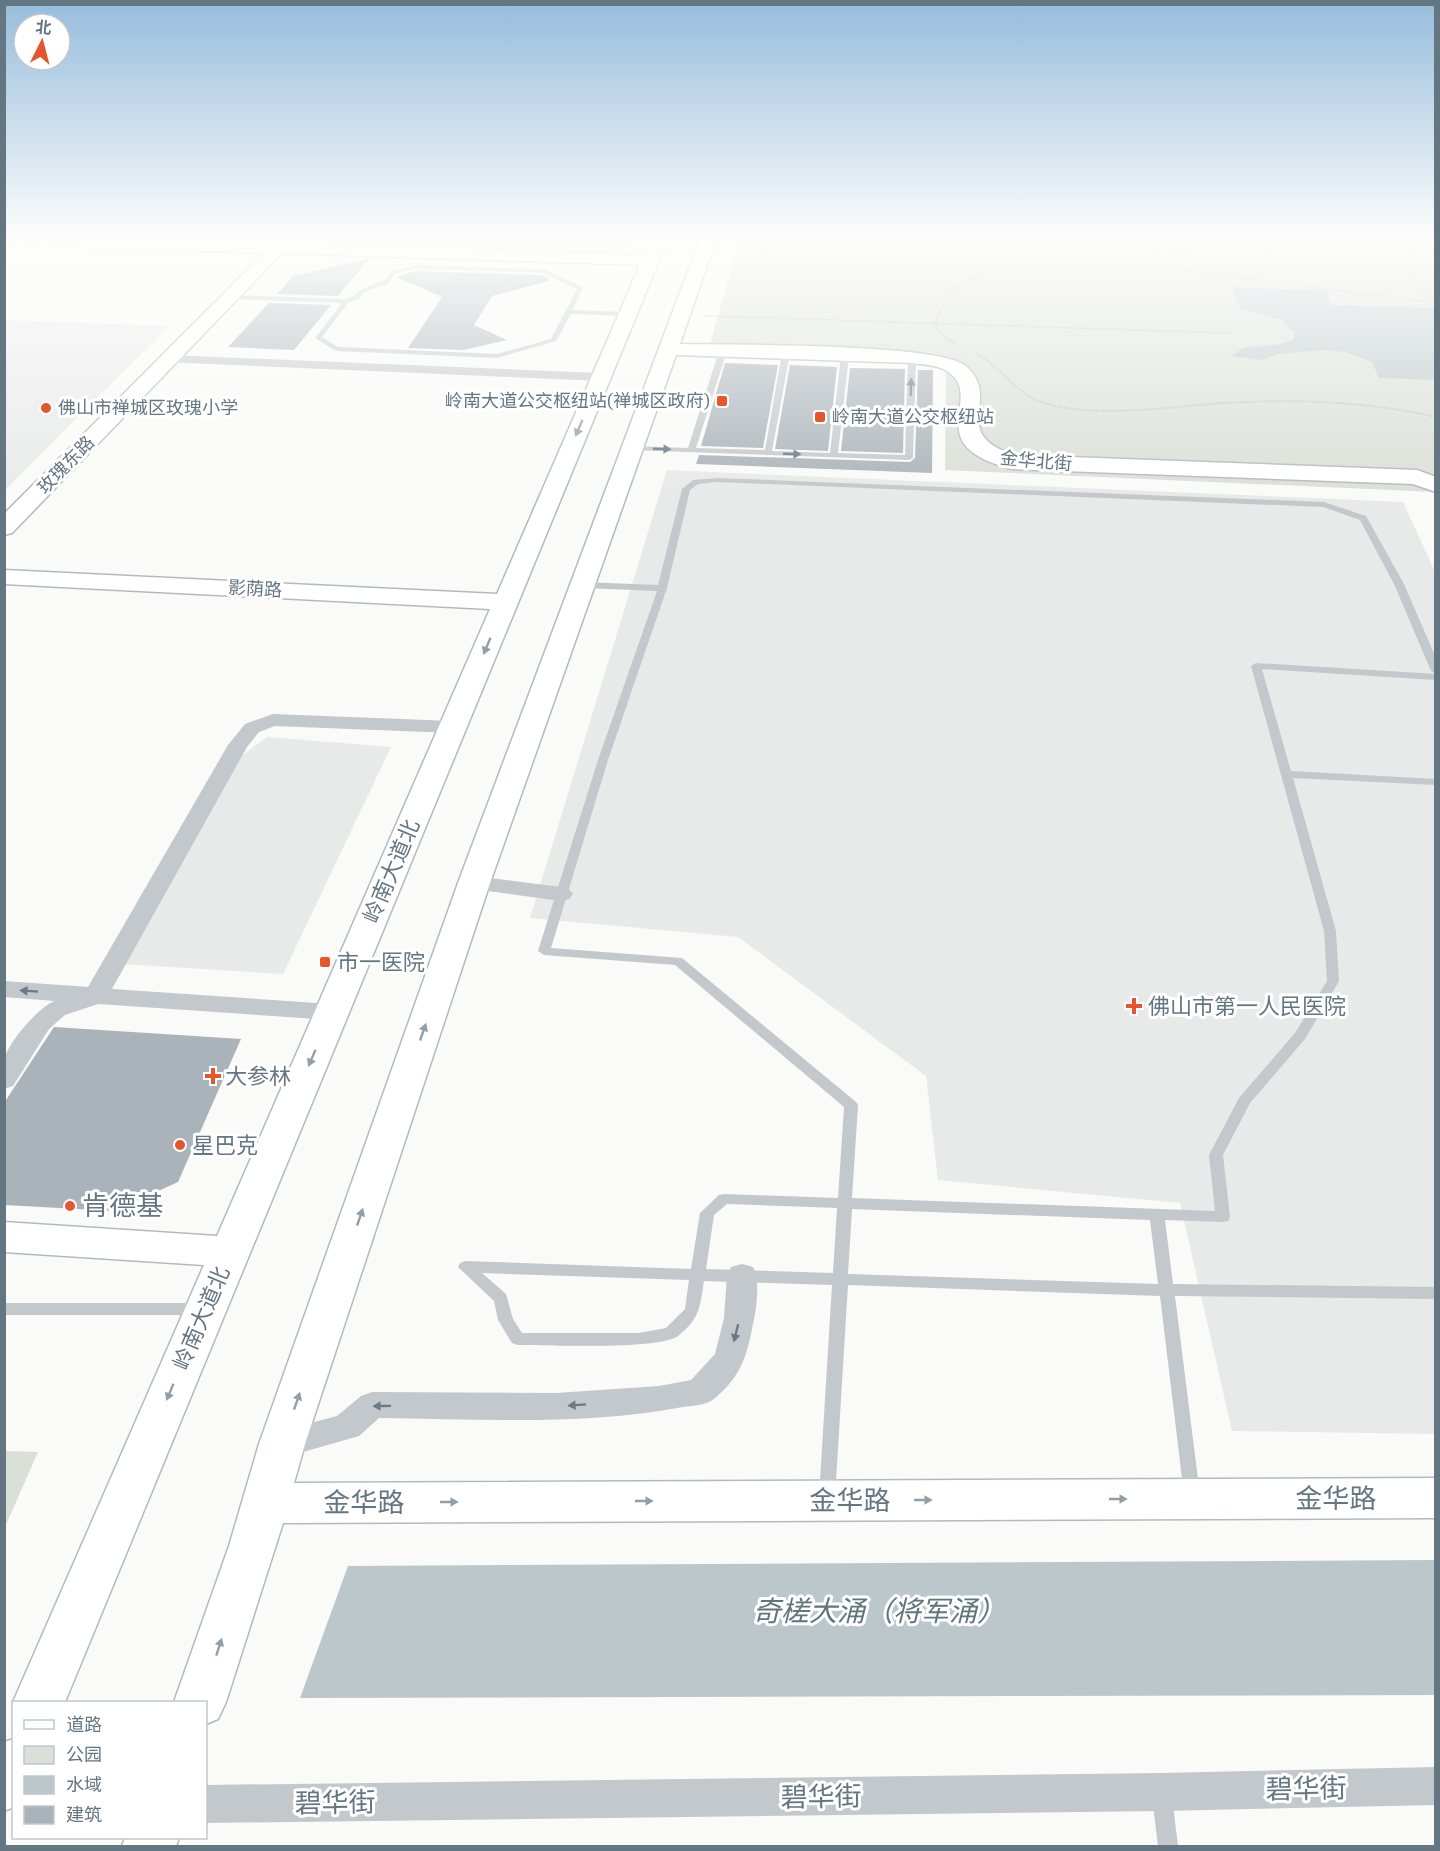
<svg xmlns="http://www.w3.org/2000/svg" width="1440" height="1851" font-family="'Exo 2','Noto Sans SC',sans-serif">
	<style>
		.built { fill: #e8e9e9 }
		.green { fill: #dadfd7 }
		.water { fill: #bbc7cb }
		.building { fill: #aab3b9 }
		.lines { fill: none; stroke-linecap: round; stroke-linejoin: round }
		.secondary-casing { stroke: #b3babf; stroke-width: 3 }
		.path { stroke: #bbbfc2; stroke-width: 2; stroke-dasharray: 1.5 1.5; stroke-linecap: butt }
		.lane { fill: #c3c8cc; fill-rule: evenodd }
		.street { fill: #c3c8cc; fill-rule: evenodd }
		.secondary { fill: #fff; fill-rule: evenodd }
		.oneway { fill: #6a7a87 }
		.oneway2 { fill: #939fa8 }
		.poi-dot { fill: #e4572e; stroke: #fff; stroke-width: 2 }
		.labels { text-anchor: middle; stroke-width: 6; stroke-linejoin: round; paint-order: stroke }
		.far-poi-label { font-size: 18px; fill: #657683; stroke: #fff; text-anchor: start }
		.far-street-label { font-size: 18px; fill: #657683; stroke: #fff }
		.street-label { font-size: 22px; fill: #657683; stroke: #fff }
		.poi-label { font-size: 22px; fill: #657683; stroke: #fff; text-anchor: start }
		.near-poi-label { font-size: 27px; fill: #657683; stroke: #fff; text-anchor: start }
		.near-street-label { font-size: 27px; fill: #657683; stroke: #fff }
		.near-water-label { font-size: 28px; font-style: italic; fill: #60757c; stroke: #fff }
	</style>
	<rect width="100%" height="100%" fill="#fafaf8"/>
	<path class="built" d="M 209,239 L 639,239 L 637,246 L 616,256 L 223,244 L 207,240 Z
		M 5,320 L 169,326 L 5,490 L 4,320 Z
		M 667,470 L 1403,502 L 1436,574 L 1435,1434 L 1232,1431 L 1180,1203 L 938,1180 L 926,1076 L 738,937 L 530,918 Z
		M 267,737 L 391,747 L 283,974 L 122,964 L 240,757 Z"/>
	<path class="green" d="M 740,239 L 1435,239 L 1435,492 L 945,470 L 946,359 L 709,347 Z
		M 5,1451 L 38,1452 L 5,1527 L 4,1451 Z"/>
	<path class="water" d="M 1232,287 L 1326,291 L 1331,305 L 1434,308 L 1435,380 L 1379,378 L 1372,362 L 1345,352 L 1323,350 L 1278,354 L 1262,360 L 1231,356 L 1243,348 L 1281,344 L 1294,339 L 1295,332 L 1281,320 L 1240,309 Z
		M 1435,1560 L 1435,1695 L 300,1698 L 348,1566 Z"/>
	<path class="building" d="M 370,258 L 338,296 L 277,294 L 293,276 Z
		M 415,271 L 542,275 L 548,278 L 549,281 L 492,296 L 474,325 L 507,340 L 464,350 L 408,348 L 442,297 L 396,277 Z
		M 269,303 L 331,305 L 294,350 L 228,347 Z
		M 725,363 L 778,365 L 763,448 L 701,446 Z
		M 790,365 L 837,367 L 828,451 L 775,449 Z
		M 850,368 L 905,369 L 903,453 L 841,451 Z
		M 918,370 L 933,370 L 932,473 L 696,464 L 699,455 L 910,462 L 915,458 Z
		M 54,1027 L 241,1039 L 178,1182 L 114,1211 L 4,1205 L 4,1103 Z"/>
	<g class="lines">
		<g class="secondary-casing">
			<path id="secondary" d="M 4,239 L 152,239 L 645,255 L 652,239 L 668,239 L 65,1702 L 13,1702 L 204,1265 L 4,1252 L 4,1222 L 217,1236 L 490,609 L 4,584 L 4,570 L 497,594 L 640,265 L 282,253 L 12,533 L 4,535 L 4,514 L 264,253 L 4,244 Z
				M 700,239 L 716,239 L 680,344 C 726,345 940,343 966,366 C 1003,398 947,433 1014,455 L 1417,470 L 1436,477 L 1436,492 L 1413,484 L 1012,469 C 920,446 981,401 952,375 C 942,365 926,365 912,363 L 676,355 L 490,883 L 305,1444 L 294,1483 L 1436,1478 L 1436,1518 L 283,1523 L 226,1702 L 218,1719 L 206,1724 L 206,1702 L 174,1702 L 229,1546 L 259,1444 L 458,883 Z
				M 14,1739 L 14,1807 L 4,1811 L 4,1742 Z
				M 125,1838 L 179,1838 L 176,1846 L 122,1846 Z"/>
		</g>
		<path class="path" d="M 1430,239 L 1436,247
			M 1098,259 L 1436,303
			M 1429,302 L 1399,251 L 1436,252
			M 705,316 L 1229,333
			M 956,344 L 944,337 L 935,324 C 940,311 945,298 955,289 C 991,258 1083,257 1128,254 C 1156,253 1184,254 1208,239
			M 976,353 C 999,366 1016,393 1041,402 C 1095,419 1167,407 1223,403 C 1295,399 1365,401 1436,417"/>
		<path class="lane" d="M 415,265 L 544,269 L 583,287 L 573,310 L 628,312 L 631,314 L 628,316 L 571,314 L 556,341 L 497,358 L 336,351 L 315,338 L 342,303 L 231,299 L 228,297 L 231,295 L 347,299 C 354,297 356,292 363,289 C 377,282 382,284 392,271 ZM 415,269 L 543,273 L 577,289 L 551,339 L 497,354 L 338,347 L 322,337 L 349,302 L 359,299 L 364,292 L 388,284 L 396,273 Z
			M 723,349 L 727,351 L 696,448 L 765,450 L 782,353 L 786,351 L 790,353 L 772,451 L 830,453 L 841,355 L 845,353 L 849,355 L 838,453 L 905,455 L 908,357 L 912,355 L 916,357 L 913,458 L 909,460 L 630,450 L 630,446 L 633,446 L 688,448 L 719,351 Z
			M 717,478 L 1324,502 L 1366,516 L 1404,584 L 1436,658 L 1436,674 L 1431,671 L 1394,584 L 1360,520 L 1323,507 L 717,482 L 698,484 L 690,490 L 667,588 L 608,760 L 551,948 L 682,958 L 856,1102 L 858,1105 L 852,1198 L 1215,1211 L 1209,1155 L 1239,1098 L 1295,1033 L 1327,981 L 1324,931 L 1251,666 L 1256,663 L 1436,674 L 1436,680 L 1262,669 L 1291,771 L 1436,779 L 1436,785 L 1293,778 L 1336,931 L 1339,981 L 1305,1039 L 1250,1103 L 1223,1155 L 1230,1217 L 1228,1221 L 1223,1222 L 1165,1220 L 1173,1284 L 1436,1287 L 1436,1299 L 1175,1296 L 1200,1495 L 1198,1500 L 1192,1502 L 1186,1500 L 1184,1495 L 1160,1296 L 848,1285 L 835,1497 L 833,1502 L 827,1504 L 821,1502 L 819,1497 L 832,1285 L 704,1281 C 700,1306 700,1319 678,1336 C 659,1350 547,1345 518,1345 L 512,1343 L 498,1320 L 494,1301 L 458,1267 L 460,1263 L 465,1261 L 691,1269 L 700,1213 L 719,1195 L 724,1194 L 838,1198 L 844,1107 L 675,965 L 544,955 L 538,951 L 598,760 L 657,591 L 583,588 L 578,585 L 583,582 L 658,585 L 682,489 L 693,480 ZM 727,1204 L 837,1208 L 833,1273 L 706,1269 L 714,1215 ZM 852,1209 L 1150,1220 L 1158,1284 L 848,1274 ZM 482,1273 L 689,1280 L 685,1309 L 666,1328 L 639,1333 L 522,1333 L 513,1319 L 506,1294 Z
			M 4,1303 L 201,1303 L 206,1305 L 209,1309 L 206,1313 L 201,1315 L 4,1315 Z
			M 1162,1787 L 1169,1790 L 1172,1797 L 1178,1846 L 1158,1846 L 1152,1797 L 1155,1790 Z"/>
		<path class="street" d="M 169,355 L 601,373 L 608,377 L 601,381 L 164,362 L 162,359 Z
			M 273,714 L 452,721 L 459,723 L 462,727 L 459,731 L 452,733 L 275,726 L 259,732 L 247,747 L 112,989 L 331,1004 L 340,1006 L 344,1012 L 340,1018 L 331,1020 L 98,1004 L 65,1015 L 49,1029 L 13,1086 L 4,1089 C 4,1080 3,1069 4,1060 C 7,1044 39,1006 55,1001 L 4,997 L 4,981 L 88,987 L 228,745 L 245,724 Z
			M 474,876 L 561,887 L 569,889 L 573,894 L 569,899 L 561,901 L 466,888 L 462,883 L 466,878 Z
			M 742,1264 L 753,1267 C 761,1283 756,1311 752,1329 C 746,1360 739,1378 714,1399 C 706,1405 693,1406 683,1407 C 584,1426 479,1419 379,1418 L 359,1436 L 282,1458 L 270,1454 L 266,1444 L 270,1434 L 337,1416 L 361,1396 L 372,1392 L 556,1393 L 659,1386 L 691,1380 L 715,1354 L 724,1318 L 727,1275 L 731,1267 Z
			M 1436,1767 L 1436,1805 L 1161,1811 L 206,1823 L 206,1785 L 1161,1773 Z"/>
		<use href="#secondary" class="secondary"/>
	</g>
	<defs><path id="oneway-solid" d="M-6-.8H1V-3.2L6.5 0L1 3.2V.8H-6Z" transform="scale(1.5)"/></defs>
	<g class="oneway">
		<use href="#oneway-solid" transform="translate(911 387) rotate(-88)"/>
		<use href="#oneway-solid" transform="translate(662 449) rotate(2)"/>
		<use href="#oneway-solid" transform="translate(792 454) rotate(2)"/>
		<use href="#oneway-solid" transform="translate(29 991) rotate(-176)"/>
		<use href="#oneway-solid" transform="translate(736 1333) rotate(104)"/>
		<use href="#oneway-solid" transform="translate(577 1405) rotate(176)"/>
		<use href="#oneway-solid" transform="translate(382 1406) rotate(179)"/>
	</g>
	<g class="oneway2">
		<use href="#oneway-solid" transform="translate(579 428) rotate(113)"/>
		<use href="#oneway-solid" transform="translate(487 646) rotate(113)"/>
		<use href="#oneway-solid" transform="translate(423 1032) rotate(-71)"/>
		<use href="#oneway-solid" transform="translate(312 1058) rotate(113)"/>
		<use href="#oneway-solid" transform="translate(360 1217) rotate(-71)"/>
		<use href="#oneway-solid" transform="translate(170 1392) rotate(113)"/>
		<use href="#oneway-solid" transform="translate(297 1401) rotate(-71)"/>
		<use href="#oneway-solid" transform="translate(1118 1499)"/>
		<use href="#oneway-solid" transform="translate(923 1500)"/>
		<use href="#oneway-solid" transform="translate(644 1501)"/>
		<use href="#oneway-solid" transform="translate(449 1502)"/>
		<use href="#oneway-solid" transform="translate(219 1647) rotate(-72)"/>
	</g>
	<linearGradient id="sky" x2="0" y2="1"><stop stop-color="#96bcdc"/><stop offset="0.48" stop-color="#fdfdfc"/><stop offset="1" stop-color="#fdfdfc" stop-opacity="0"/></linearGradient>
	<rect width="1440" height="498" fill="url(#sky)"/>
	<g class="poi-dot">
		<rect x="716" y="395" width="12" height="12" rx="3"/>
		<circle cx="46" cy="408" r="6"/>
		<rect x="814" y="411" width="12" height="12" rx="3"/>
		<rect x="319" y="956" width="12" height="12" rx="3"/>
		<path d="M1131 997h6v6h6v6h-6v6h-6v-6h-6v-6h6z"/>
		<path d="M210 1067h6v6h6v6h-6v6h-6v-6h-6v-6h6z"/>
		<circle cx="180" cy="1145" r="6"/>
		<circle cx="70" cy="1206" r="6"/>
	</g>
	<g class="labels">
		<g class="far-poi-label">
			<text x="710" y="407" text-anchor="end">岭南大道公交枢纽站(禅城区政府)</text>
			<text x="58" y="414">佛山市禅城区玫瑰小学</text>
			<text x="832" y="423">岭南大道公交枢纽站</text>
		</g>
		<g class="far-street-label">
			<text transform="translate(1036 461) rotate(5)" y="6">金华北街</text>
			<text transform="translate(66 465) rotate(-46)" y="6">玫瑰东路</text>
			<text transform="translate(255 589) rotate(3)" y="6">影荫路</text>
		</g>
		<g class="street-label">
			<text transform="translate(391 871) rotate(-67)" y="8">岭南大道北</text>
			<text transform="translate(201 1318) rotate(-67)" y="8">岭南大道北</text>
		</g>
		<g class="poi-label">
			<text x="337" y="970">市一医院</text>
			<text x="1148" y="1014">佛山市第一人民医院</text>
			<text x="225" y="1084">大参林</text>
			<text x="192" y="1153">星巴克</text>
		</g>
		<g class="near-poi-label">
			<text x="82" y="1215">肯德基</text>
		</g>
		<g class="near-street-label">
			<text x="1336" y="1508">金华路</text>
			<text x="850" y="1510">金华路</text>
			<text x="364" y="1512">金华路</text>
			<text transform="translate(1306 1789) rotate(-1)" y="9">碧华街</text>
			<text transform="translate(821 1797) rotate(-1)" y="9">碧华街</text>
			<text transform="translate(335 1803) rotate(-1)" y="9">碧华街</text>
		</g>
		<g class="near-water-label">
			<text x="879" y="1621">奇槎大涌（将军涌）</text>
		</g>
	</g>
	<rect width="1440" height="1851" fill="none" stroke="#657683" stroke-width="12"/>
	<rect x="12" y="1701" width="195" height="138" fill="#ffffff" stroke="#c1c8cd" stroke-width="1.5"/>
	<rect x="24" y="1720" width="30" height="9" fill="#ffffff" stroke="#c1c8cd" stroke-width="1.5"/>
	<text x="66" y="1731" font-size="18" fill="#657683">道路</text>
	<rect x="24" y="1746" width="30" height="18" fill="#dadfd7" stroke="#c1c8cd" stroke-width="1.5"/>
	<text x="66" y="1761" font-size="18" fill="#657683">公园</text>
	<rect x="24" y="1776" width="30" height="18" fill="#bbc7cb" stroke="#c1c8cd" stroke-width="1.5"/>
	<text x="66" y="1791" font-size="18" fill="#657683">水域</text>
	<rect x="24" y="1806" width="30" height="18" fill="#aab3b9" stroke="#c1c8cd" stroke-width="1.5"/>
	<text x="66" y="1821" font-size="18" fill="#657683">建筑</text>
	<g transform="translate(42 42) rotate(6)"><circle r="28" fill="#ffffff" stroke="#c1c8cd" stroke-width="1.5"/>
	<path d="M0-4.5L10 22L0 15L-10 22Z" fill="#e4572e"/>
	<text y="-9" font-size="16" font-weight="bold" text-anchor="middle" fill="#657683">北</text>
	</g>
</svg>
